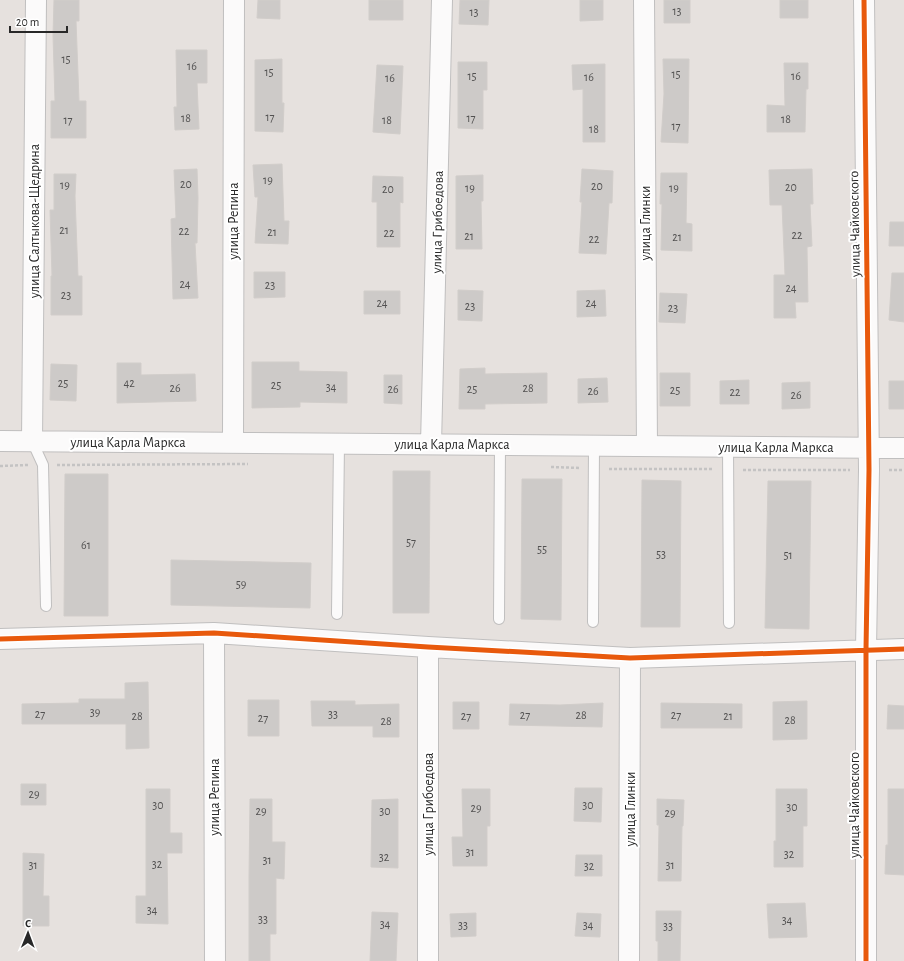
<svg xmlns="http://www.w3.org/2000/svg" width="904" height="961" font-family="'Alegreya Sans',sans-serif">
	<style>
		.building { fill: #cdcac8; stroke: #d1cdca }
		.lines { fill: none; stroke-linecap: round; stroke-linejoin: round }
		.lane-casing { stroke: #c0bfbf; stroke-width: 12 }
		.street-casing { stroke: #c0bfbf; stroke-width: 22 }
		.path { stroke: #c4c3c3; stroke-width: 2.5; stroke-dasharray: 3 2; stroke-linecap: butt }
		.lane { stroke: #fbfafa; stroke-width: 10 }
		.street { stroke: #fbfafa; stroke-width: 20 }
		.cycleway-casing { stroke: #fff; stroke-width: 8 }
		.cycleway { stroke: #e8590c; stroke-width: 5 }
		.labels { text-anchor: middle; stroke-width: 4; stroke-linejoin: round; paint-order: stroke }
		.number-label { font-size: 12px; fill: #525151 }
		.street-label { font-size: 14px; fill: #282828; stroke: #fff }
	</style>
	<rect width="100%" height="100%" fill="#e6e1de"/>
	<path class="building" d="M 54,0 L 79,0 L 79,21 L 76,21 L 79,101 L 86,101 L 86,138 L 51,138 L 51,101 L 55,101 L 53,35 Z
		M 258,0 L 280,0 L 280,19 L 257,18 Z
		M 369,0 L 403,0 L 403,20 L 369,20 Z
		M 460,0 L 489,0 L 488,25 L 459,24 Z
		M 580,0 L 603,0 L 603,20 L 580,21 Z
		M 664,0 L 690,0 L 690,23 L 664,23 Z
		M 780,0 L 808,0 L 808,18 L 780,18 Z
		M 176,50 L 207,50 L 207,83 L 197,83 L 199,129 L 175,130 L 174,107 L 177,107 Z
		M 282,59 L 282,103 L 284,103 L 283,132 L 255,131 L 255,60 Z
		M 663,59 L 689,59 L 688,143 L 661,142 L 664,94 Z
		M 458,62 L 487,62 L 487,90 L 483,90 L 483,129 L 458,128 Z
		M 784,63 L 808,63 L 808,89 L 806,89 L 805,132 L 767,132 L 767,105 L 785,106 Z
		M 605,64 L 605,142 L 583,142 L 583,89 L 573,90 L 572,65 Z
		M 377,65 L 403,66 L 400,134 L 373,132 Z
		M 282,164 L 284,221 L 289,221 L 288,244 L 255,243 L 258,197 L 255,197 L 253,165 Z
		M 197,169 L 198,198 L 197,243 L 195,243 L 198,298 L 173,299 L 171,219 L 176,218 L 174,170 Z
		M 582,169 L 613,171 L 612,203 L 609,203 L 606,254 L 579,253 L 582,202 L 580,202 Z
		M 812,169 L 813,204 L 810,204 L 812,246 L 807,247 L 808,302 L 795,302 L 796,318 L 774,318 L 774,275 L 785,275 L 782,205 L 770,205 L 769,170 Z
		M 661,173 L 687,173 L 686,223 L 692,224 L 692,251 L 661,250 L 662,204 L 660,204 Z
		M 54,174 L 76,174 L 75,196 L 78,276 L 82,276 L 82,315 L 51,315 L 51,276 L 52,276 L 50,210 L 54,210 Z
		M 483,175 L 483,201 L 481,201 L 482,249 L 456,249 L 456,176 Z
		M 373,176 L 403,177 L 403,203 L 400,202 L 400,247 L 377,247 L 377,202 L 372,202 Z
		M 890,222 L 904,222 L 904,246 L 889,246 Z
		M 254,272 L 285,272 L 285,297 L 254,298 Z
		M 892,273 L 904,273 L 904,322 L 889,320 Z
		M 458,290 L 483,291 L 482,321 L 458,320 Z
		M 605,290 L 606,316 L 577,317 L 577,291 Z
		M 364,291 L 400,291 L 400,314 L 364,314 Z
		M 660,293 L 687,294 L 685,323 L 659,322 Z
		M 252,362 L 299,362 L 299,371 L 347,372 L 347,403 L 300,402 L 300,407 L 252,408 Z
		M 117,363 L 141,363 L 141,375 L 195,374 L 196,401 L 117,403 Z
		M 51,364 L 77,365 L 76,401 L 50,400 Z
		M 485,368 L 485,374 L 547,373 L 547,403 L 485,404 L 485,409 L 459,409 L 460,369 Z
		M 660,373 L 690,373 L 690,406 L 660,406 Z
		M 384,375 L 402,375 L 402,404 L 384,403 Z
		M 607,378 L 608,402 L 578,403 L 578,379 Z
		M 749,380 L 749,404 L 720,404 L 720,381 Z
		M 889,381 L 904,381 L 904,409 L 889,409 Z
		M 810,382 L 810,408 L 782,409 L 782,383 Z
		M 393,471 L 430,471 L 429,613 L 393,613 Z
		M 65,474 L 108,474 L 108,616 L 64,616 Z
		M 522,479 L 562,479 L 561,620 L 521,619 Z
		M 642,480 L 681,481 L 680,627 L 641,627 Z
		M 768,481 L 811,481 L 809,629 L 765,628 Z
		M 171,560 L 311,563 L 310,608 L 171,605 Z
		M 148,682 L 149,748 L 126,749 L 126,724 L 22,724 L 22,704 L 79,703 L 79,699 L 125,699 L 125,683 Z
		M 248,700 L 279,700 L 279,736 L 248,736 Z
		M 311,701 L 355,701 L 355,705 L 399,704 L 399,737 L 373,737 L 373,726 L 312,726 Z
		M 807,701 L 807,739 L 773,740 L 773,702 Z
		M 453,702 L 479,702 L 479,729 L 453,729 Z
		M 603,703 L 602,727 L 509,725 L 510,704 L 560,705 Z
		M 661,703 L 742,704 L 742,728 L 661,728 Z
		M 888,705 L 904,706 L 904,729 L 887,729 Z
		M 21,784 L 46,784 L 46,805 L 21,805 Z
		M 575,788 L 602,788 L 601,822 L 574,821 Z
		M 146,789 L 170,789 L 170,833 L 182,833 L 182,853 L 167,853 L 168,924 L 136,923 L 136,896 L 146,896 Z
		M 462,789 L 490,789 L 490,826 L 487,826 L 487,866 L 453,866 L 452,837 L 463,837 Z
		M 776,789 L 807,789 L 807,826 L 803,826 L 803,867 L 774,867 L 774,841 L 776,841 Z
		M 888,789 L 904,789 L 904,875 L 885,874 L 886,845 L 888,845 Z
		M 250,799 L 272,799 L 272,842 L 285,842 L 284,879 L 276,878 L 276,934 L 270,934 L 270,961 L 249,961 L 249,878 Z
		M 398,799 L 398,868 L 371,867 L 372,800 Z
		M 657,799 L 684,800 L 683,826 L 682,826 L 681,881 L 658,881 L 659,825 L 657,825 Z
		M 23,853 L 44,854 L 43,896 L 49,896 L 49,926 L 23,926 Z
		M 576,855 L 602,855 L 602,876 L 575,876 Z
		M 805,903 L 807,937 L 769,938 L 767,904 Z
		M 656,911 L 681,911 L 680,961 L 658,961 L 658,941 L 656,941 Z
		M 372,912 L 398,913 L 396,961 L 370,961 Z
		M 476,913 L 476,936 L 451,937 L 450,914 Z
		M 577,913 L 601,914 L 600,937 L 575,936 Z"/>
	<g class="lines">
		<g class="lane-casing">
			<path id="lane" d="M 32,441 L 43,465 L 46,606
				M 728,446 L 729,623
				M 337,614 L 339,443
				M 499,619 L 500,444
				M 593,622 L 594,445"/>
		</g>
		<g class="street-casing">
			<path id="street" d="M 644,0 L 647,446
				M 864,0 L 869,470 L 866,649 L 866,961
				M 0,441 L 904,448
				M 32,441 L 36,0
				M 233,443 L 234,0
				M 431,444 L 442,0
				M 214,633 L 215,961
				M 0,639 L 214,633 L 428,647 L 630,658 L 904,649
				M 428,961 L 428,647
				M 629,961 L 630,658"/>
		</g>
		<path class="path" d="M 57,465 L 248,464
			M 0,466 L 28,465
			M 551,467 L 580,468
			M 609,469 L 714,469
			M 743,470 L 850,470
			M 889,470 L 904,470"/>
		<use href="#lane" class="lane"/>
		<use href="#street" class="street"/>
		<g class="cycleway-casing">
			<path id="cycleway" d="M 864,0 L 869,470 L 866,649 L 866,961
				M 0,639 L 214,633 L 428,647 L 630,658 L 904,649"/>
		</g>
		<use href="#cycleway" class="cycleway"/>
	</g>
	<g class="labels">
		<g class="number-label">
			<text x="677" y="15">13</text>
			<text x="474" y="16">13</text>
			<text x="66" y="63">15</text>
			<text x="192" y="70">16</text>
			<text x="269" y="76">15</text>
			<text x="676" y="78">15</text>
			<text x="472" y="80">15</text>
			<text x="796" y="80">16</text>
			<text x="589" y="81">16</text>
			<text x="390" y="82">16</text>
			<text x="270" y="121">17</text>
			<text x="186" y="122">18</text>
			<text x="471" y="122">17</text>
			<text x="786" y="123">18</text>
			<text x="68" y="124">17</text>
			<text x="387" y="124">18</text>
			<text x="676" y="130">17</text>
			<text x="594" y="133">18</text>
			<text x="268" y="184">19</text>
			<text x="186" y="188">20</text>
			<text x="65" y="189">19</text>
			<text x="597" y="190">20</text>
			<text x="791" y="191">20</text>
			<text x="470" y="192">19</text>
			<text x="674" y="192">19</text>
			<text x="388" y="193">20</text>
			<text x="64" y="234">21</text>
			<text x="184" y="235">22</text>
			<text x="272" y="236">21</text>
			<text x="389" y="237">22</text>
			<text x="797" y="239">22</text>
			<text x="469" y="240">21</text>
			<text x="677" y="241">21</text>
			<text x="594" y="243">22</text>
			<text x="185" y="288">24</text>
			<text x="270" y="289">23</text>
			<text x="791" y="292">24</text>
			<text x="66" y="299">23</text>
			<text x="382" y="307">24</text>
			<text x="591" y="307">24</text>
			<text x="470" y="310">23</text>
			<text x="673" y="312">23</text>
			<text x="63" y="387">25</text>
			<text x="129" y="387">42</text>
			<text x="276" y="389">25</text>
			<text x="331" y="391">34</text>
			<text x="175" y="392">26</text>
			<text x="528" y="392">28</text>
			<text x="393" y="393">26</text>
			<text x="472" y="393">25</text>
			<text x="675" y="394">25</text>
			<text x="593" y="395">26</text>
			<text x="735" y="396">22</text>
			<text x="796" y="399">26</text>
			<text x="411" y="546">57</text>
			<text x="86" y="549">61</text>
			<text x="542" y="553">55</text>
			<text x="661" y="558">53</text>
			<text x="788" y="559">51</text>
			<text x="241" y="588">59</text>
			<text x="95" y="716">39</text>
			<text x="40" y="718">27</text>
			<text x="333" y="718">33</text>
			<text x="525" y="719">27</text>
			<text x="581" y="719">28</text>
			<text x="676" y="719">27</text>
			<text x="137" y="720">28</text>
			<text x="466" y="720">27</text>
			<text x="728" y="720">21</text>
			<text x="263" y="722">27</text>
			<text x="790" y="724">28</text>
			<text x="386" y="725">28</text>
			<text x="34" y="798">29</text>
			<text x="158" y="809">30</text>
			<text x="588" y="809">30</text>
			<text x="792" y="811">30</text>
			<text x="476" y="812">29</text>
			<text x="261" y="815">29</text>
			<text x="385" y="815">30</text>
			<text x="670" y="817">29</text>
			<text x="470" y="856">31</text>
			<text x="789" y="858">32</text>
			<text x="384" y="861">32</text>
			<text x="267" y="864">31</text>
			<text x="157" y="868">32</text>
			<text x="33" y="869">31</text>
			<text x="670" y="869">31</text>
			<text x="589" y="870">32</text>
			<text x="152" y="914">34</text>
			<text x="263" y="923">33</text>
			<text x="787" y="924">34</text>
			<text x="385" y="928">34</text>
			<text x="463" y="929">33</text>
			<text x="588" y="929">34</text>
			<text x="668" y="930">33</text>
		</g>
		<g class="street-label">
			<text transform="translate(34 221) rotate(-90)" y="5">улица Салтыкова-Щедрина</text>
			<text transform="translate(233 221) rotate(-90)" y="5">улица Репина</text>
			<text transform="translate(437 222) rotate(-89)" y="5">улица Грибоедова</text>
			<text transform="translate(645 223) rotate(-90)" y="5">улица Глинки</text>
			<text transform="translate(854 224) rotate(-91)" y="5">улица Чайковского</text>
			<text x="128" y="447">улица Карла Маркса</text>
			<text x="452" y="449">улица Карла Маркса</text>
			<text x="776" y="452">улица Карла Маркса</text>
			<text transform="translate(214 797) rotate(-90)" y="5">улица Репина</text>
			<text transform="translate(428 804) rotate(-90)" y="5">улица Грибоедова</text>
			<text transform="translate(854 805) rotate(-90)" y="5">улица Чайковского</text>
			<text transform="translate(630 809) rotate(-90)" y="5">улица Глинки</text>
		</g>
	</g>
	<g transform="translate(28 933) rotate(1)" stroke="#ffffff" stroke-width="3" paint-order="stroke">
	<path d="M0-3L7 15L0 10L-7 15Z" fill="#282828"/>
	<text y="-6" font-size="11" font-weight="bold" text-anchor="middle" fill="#282828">С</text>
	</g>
	<path d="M10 26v6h57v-6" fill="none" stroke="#282828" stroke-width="2"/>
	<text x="16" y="26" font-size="12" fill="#282828" stroke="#ffffff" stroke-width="3" paint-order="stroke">20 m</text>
</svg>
